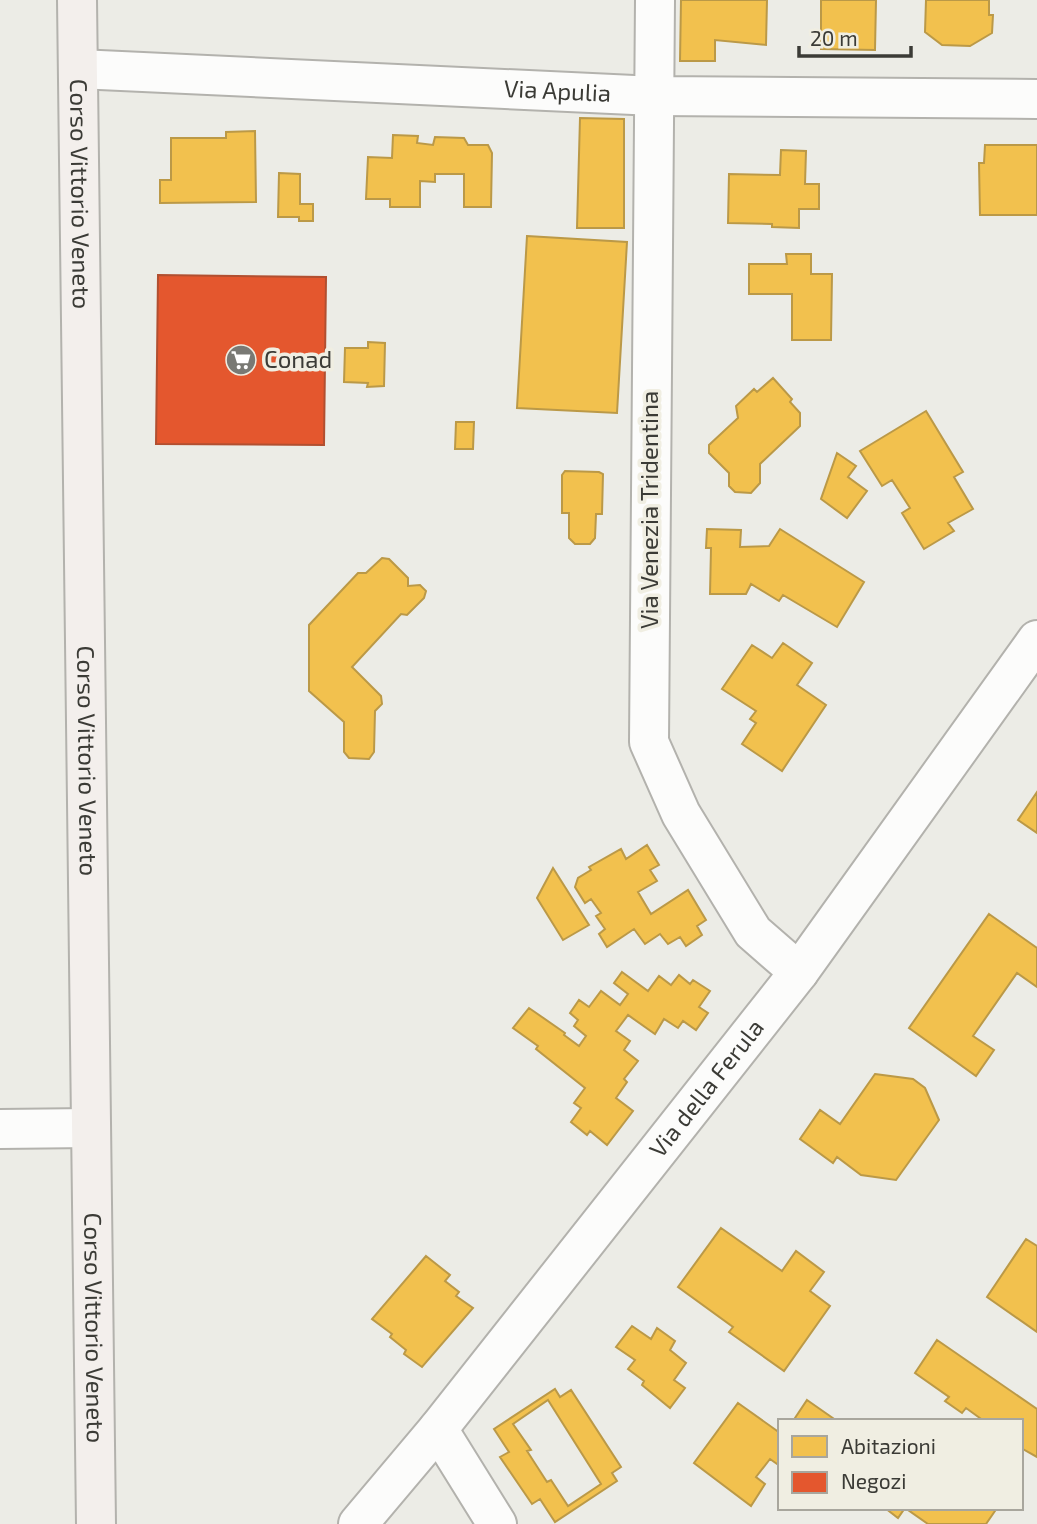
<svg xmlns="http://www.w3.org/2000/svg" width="1037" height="1524" font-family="'Exo 2',sans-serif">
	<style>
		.homes { fill: #f2c14e; stroke: #bb9947; stroke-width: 2; fill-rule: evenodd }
		.shops { fill: #e4572e; stroke: #b14f30; stroke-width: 2 }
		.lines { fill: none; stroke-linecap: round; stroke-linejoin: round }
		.minor-casing { stroke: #b3b2ad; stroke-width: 42 }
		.secondary-casing { stroke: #b3b2ad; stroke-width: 42 }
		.minor { stroke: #fcfcfb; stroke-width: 38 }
		.secondary { stroke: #f3efec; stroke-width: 38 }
		.labels { text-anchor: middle; stroke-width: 7; stroke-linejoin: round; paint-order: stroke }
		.street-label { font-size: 24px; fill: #3b3b36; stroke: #f0eee2 }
		.poi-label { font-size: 24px; fill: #3b3b36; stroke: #f0eee2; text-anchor: start }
	</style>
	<rect width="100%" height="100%" fill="#ecece6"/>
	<path class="homes" d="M 681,0 L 767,0 L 766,45 L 715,40 L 715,61 L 680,61 Z
		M 821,0 L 876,0 L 875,50 L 821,49 Z
		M 926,0 L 989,0 L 989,15 L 993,15 L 992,33 L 970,46 L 942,45 L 925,32 Z
		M 580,118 L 624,119 L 624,228 L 577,228 Z
		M 255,131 L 256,202 L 160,203 L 160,180 L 171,180 L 171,138 L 226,138 L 226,132 Z
		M 393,135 L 418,136 L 417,143 L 433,145 L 435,137 L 464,138 L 468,145 L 488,145 L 492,153 L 491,207 L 464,207 L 464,174 L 435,174 L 435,182 L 420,181 L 420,207 L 390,207 L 390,199 L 366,199 L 368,157 L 392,158 Z
		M 985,145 L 1037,145 L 1037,215 L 980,215 L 979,163 L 984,163 Z
		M 781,150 L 806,151 L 805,184 L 819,184 L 819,209 L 799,209 L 799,228 L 772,227 L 772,224 L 728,223 L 729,174 L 780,175 Z
		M 279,173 L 300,174 L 300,204 L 313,204 L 313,221 L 299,221 L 299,217 L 278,217 Z
		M 527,236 L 627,242 L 617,413 L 517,408 Z
		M 786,254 L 811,254 L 811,274 L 832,274 L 831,340 L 792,340 L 792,294 L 749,294 L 749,264 L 787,264 Z
		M 368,342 L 385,343 L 384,386 L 367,387 L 368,383 L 344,382 L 345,348 L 368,348 Z
		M 773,378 L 792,399 L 790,402 L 800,413 L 800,426 L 760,464 L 760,483 L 751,493 L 735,492 L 729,486 L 729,473 L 709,453 L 709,445 L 738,418 L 736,406 L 754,389 L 757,392 Z
		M 926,411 L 963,472 L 954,477 L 973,509 L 948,523 L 954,531 L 924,549 L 902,513 L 910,508 L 892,480 L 882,486 L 860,451 Z
		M 456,422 L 474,422 L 473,449 L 455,449 Z
		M 837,453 L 856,466 L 848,477 L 867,491 L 847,518 L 821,499 Z
		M 565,471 L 599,472 L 603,474 L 602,514 L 596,514 L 595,538 L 590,544 L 575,544 L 569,538 L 569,513 L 562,513 L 562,475 Z
		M 707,529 L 741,530 L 740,547 L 769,546 L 780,529 L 864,582 L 837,627 L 783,595 L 779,601 L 751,584 L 746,594 L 710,594 L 711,548 L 706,548 Z
		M 382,558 L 389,559 L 408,578 L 408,586 L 420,585 L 426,591 L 424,598 L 407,615 L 401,614 L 352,667 L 381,696 L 382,704 L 375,711 L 374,752 L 369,759 L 349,758 L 344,752 L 344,722 L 309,691 L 309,625 L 358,573 L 366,573 Z
		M 783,643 L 812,663 L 797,685 L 826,705 L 782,771 L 742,744 L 756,723 L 750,719 L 756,711 L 722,689 L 752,645 L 772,658 Z
		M 1037,792 L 1037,833 L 1018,820 Z
		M 647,845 L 659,865 L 650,870 L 657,881 L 638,892 L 651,914 L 688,890 L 706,920 L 697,926 L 702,935 L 686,946 L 680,937 L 668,944 L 660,934 L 645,944 L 634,929 L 607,947 L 599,934 L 605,929 L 596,916 L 601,913 L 591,899 L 585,903 L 575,887 L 578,878 L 591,870 L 589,867 L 621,849 L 626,859 Z
		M 553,868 L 589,925 L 563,940 L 537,898 Z
		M 989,914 L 1037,948 L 1037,987 L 1017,973 L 973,1036 L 994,1050 L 976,1076 L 909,1028 Z
		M 622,972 L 648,991 L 659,976 L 671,985 L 679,975 L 690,984 L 693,980 L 710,991 L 699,1007 L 708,1013 L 696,1030 L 683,1021 L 678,1028 L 664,1019 L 655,1034 L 628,1015 L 616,1031 L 630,1041 L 624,1050 L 638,1061 L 624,1079 L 627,1082 L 616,1098 L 633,1111 L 607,1145 L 590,1131 L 587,1135 L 571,1122 L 581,1108 L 574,1103 L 585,1088 L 536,1049 L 538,1046 L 513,1028 L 529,1008 L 565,1033 L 564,1035 L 579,1046 L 586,1036 L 574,1026 L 578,1020 L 570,1013 L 579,1000 L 589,1007 L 601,991 L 620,1005 L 628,994 L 614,983 Z
		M 875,1074 L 913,1079 L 925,1088 L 939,1120 L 896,1180 L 861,1175 L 837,1157 L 833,1163 L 800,1139 L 820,1110 L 840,1124 Z
		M 721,1228 L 782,1271 L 796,1251 L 824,1272 L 810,1291 L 830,1306 L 784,1371 L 729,1332 L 733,1327 L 678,1287 Z
		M 1026,1239 L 1037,1246 L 1037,1332 L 987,1297 Z
		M 426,1256 L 450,1275 L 445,1281 L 459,1292 L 456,1296 L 473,1308 L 422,1367 L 404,1354 L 406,1350 L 390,1337 L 392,1334 L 372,1319 Z
		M 632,1326 L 651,1339 L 657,1328 L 675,1341 L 670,1350 L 686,1363 L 674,1380 L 685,1388 L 670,1408 L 642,1385 L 644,1381 L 628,1369 L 635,1360 L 616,1347 Z
		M 937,1340 L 1037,1409 L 1037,1457 L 1021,1448 L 1021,1421 L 984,1421 L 966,1408 L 962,1413 L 945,1401 L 949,1397 L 915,1373 Z
		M 555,1389 L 560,1397 L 571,1390 L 621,1467 L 612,1473 L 617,1481 L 555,1522 L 540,1499 L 532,1504 L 500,1457 L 509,1452 L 494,1429 ZM 548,1400 L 601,1484 L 568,1506 L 551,1480 L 547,1482 L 527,1451 L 531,1450 L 513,1424 Z
		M 807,1400 L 837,1421 L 793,1421 Z
		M 738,1403 L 780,1433 L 780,1466 L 770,1459 L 756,1477 L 765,1484 L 751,1506 L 694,1463 Z
		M 885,1508 L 997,1508 L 986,1524 L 928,1524 L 905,1508 L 898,1518 Z"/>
	<path class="shops" d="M 158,275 L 326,277 L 324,445 L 156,444 Z"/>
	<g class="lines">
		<g class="minor-casing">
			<g id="minor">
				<path d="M 655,0 L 649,742 L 681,814 L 753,932 L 799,972"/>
				<path id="s1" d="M 78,69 L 655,96 L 1037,99"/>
				<path d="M 0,1129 L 90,1128"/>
				<path d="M 438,1429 L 497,1524"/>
				<path id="s2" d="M 358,1524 L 438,1429 L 799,972 L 1037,640"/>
			</g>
		</g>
		<g class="secondary-casing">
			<g id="secondary">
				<path id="s3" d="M 77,0 L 96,1524"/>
			</g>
		</g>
		<use href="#minor" class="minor"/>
		<use href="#secondary" class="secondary"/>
	</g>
	<defs>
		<g id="supermarket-disc" transform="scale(1.575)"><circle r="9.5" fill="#797974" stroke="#f0eee2"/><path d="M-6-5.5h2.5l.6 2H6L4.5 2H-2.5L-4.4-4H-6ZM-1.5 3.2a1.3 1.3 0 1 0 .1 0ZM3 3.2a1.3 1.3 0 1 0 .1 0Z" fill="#fff"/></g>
	</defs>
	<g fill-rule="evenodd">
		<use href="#supermarket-disc" x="241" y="360"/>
	</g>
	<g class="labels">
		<g class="street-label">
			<text dy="8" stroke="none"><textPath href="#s1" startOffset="480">Via Apulia</textPath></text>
			<text dy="8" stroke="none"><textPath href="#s3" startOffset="194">Corso Vittorio Veneto</textPath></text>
			<text transform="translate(650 510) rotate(-90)" y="8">Via Venezia Tridentina</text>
			<text dy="8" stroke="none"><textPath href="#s3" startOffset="761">Corso Vittorio Veneto</textPath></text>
			<text dy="8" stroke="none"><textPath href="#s2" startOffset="558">Via della Ferula</textPath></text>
			<text dy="8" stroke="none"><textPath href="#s3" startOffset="1328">Corso Vittorio Veneto</textPath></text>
		</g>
		<g class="poi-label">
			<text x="264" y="368">Conad</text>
		</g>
	</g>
	<rect x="778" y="1419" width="245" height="91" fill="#f0eee2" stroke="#a8a69d" stroke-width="2"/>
	<rect x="792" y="1436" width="35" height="21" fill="#f2c14e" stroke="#a8a69d" stroke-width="2"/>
	<text x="841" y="1454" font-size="21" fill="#3b3b36">Abitazioni</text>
	<rect x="792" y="1472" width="35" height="21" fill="#e4572e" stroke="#a8a69d" stroke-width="2"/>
	<text x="841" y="1489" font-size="21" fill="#3b3b36">Negozi</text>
	<path d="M799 46v10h112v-10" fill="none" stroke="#3b3b36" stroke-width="3.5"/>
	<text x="810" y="46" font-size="21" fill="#3b3b36" stroke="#f0eee2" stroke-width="5" paint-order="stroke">20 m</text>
</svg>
